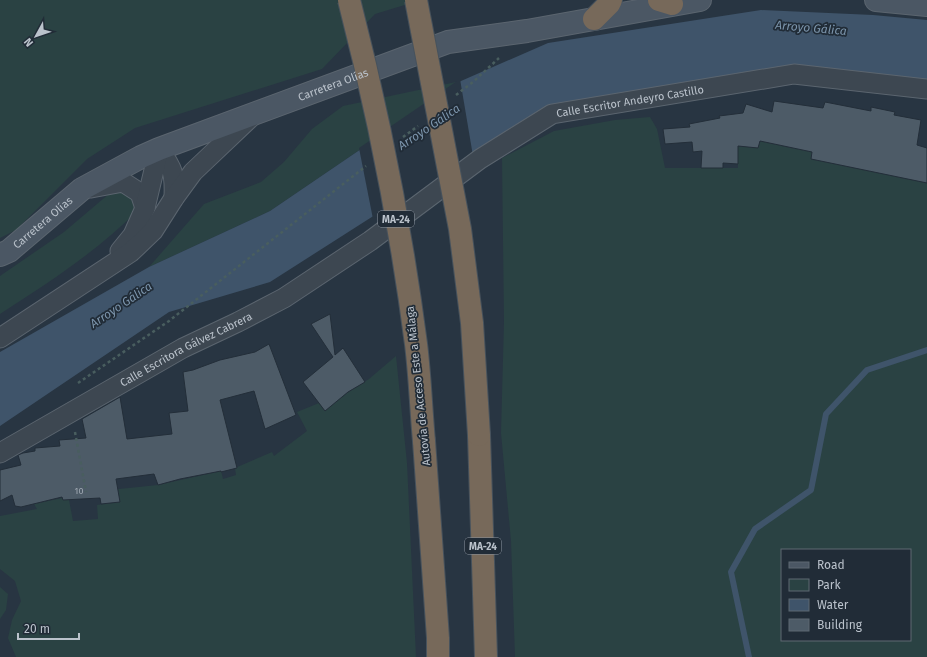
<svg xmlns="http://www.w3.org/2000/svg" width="927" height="657" font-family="'Fira Sans',sans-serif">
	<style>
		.green { fill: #2a4243; fill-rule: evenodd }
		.water { fill: #3f546a }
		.pier { fill: #283542 }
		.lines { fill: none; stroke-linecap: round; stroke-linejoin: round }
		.stream { stroke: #3f546a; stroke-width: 6 }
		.building { fill: #4d5b67; stroke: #232e39 }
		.street-casing { stroke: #5b656f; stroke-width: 21 }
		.secondary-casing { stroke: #5b656f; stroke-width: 24 }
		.highway-casing { stroke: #47525c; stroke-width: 24 }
		.path { stroke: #495e5f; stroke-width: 2.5; stroke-dasharray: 3 3; stroke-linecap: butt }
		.street { stroke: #3d4751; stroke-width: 19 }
		.secondary { stroke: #4b5764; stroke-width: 22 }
		.highway { stroke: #77695a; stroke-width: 22 }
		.highway-bridge-casing { stroke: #47525c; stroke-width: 24; stroke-linecap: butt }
		.highway-bridge { stroke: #77695a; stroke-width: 22 }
		.labels { text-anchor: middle; stroke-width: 3.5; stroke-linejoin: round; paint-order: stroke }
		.number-label { font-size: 9px; fill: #9fa8b2 }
		.shield { fill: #212c37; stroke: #8c959f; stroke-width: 1 }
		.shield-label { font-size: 10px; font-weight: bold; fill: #bac2cb }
		.street-label { font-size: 11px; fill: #bac2cb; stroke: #212c37 }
		.water-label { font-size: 12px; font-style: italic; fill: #7c95ac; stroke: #212c37 }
	</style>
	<rect width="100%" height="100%" fill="#283542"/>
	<path class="green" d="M 0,0 L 421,0 L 375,14 L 322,69 L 135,128 L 87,159 L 16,230 L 0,238 Z
		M 461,81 L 270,211 L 149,267 L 204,204 L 261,182 L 284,162 L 312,129 L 343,106 Z
		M 650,117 L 657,129 L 665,168 L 738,168 L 738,146 L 757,148 L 760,141 L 787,147 L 813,150 L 811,159 L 927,183 L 927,657 L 515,657 L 511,541 L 501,433 L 504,322 L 502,158 L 554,131 L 615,120 ZM 782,550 L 910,550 L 910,640 L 782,640 Z
		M 119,189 L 132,195 L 137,211 C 96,252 48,283 0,314 L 0,276 L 64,232 L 110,193 Z
		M 396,356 L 407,463 L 416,657 L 16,657 L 8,638 L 12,620 L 21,601 L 15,581 L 0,569 L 0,516 L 37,509 L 34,504 L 62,498 L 63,500 L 69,500 L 73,521 L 98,519 L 97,505 L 120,502 L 118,489 L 119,489 L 158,485 L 221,471 L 223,479 L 236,475 L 235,468 L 272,452 L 274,456 L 307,431 L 297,412 L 319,403 L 325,411 L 347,393 L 369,379 Z
		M 0,587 L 8,594 L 6,610 L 0,619 Z"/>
	<path class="water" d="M 761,10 L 873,15 L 927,20 L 927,80 L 796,67 L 636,91 L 541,109 L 270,282 L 169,312 L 0,426 L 0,352 L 149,267 L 270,211 L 461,81 L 548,43 Z"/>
	<path class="pier" d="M 460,79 L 473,156 L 373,219 L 359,148 Z"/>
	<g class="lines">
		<path class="stream" d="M 749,657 L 731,572 L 755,529 L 811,490 L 826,414 L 867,370 L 927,350"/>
	</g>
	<path class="building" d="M 774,101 L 823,108 L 825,102 L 871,111 L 871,107 L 895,112 L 894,115 L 921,120 L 917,145 L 927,148 L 927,183 L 811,159 L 812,152 L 760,141 L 758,148 L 738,146 L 738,164 L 723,163 L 723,168 L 701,168 L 702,151 L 693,152 L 692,142 L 665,144 L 663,129 L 690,127 L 689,124 L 720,118 L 719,116 L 743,113 L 746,104 L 772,112 Z
		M 330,314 L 335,355 L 343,348 L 365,382 L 348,392 L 325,411 L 303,382 L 333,357 L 311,324 Z
		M 269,344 L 296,415 L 265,429 L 254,391 L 220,400 L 237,468 L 221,472 L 221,471 L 180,479 L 158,485 L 154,474 L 116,479 L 120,502 L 101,504 L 100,498 L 63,500 L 62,497 L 21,507 L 15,506 L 12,495 L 0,501 L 0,470 L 21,465 L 18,455 L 23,453 L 35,451 L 35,448 L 60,446 L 59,440 L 86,438 L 82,419 L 120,397 L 127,439 L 172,434 L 169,413 L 188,411 L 183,372 L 193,370 L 220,360 L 255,352 Z"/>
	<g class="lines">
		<g class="street-casing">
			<g id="street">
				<path d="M 159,149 C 173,169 175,173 174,198"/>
				<path d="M 91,188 L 123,182 L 140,193 L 145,208"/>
				<path d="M 120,251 L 133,235 L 145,208 L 159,149"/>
				<path d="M 0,338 L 131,252 L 153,231 L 174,198 L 193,172 L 251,117"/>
				<path id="s1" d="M 0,453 L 183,348 L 238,322 L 284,298 L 370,241 L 480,159 L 552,114 L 794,74 L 927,89"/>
			</g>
		</g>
		<g class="secondary-casing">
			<g id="secondary">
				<path d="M 876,0 L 927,5"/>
				<path id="s2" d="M 0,255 L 9,251 L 82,189 L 141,157 L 159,149 L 448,42 L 527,31 L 700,0"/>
			</g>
		</g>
		<g class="highway-casing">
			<path id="highway" d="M 659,0 L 672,4
				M 594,19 L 609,4 L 611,0
				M 479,435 L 486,657
				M 424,441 L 438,638 L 438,657"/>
		</g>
		<path class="path" d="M 456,95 L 473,82 L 499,58
			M 403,137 L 418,126
			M 78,383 L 169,321 L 366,166
			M 75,432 L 86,492"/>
		<use href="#street" class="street"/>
		<use href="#secondary" class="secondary"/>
		<use href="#highway" class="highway"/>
		<g class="highway-bridge-casing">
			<path id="highway-bridge" d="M 349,0 C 378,112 401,229 416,344 C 420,376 421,409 424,441
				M 416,0 L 460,229 L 472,323 L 479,435"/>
		</g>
		<use href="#highway-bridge" class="highway-bridge"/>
	</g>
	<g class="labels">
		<g class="number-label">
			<text x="79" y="494">10</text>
		</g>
		<g class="shield">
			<rect x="378" y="211" width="36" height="16" rx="3"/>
			<rect x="465" y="538" width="36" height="16" rx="3"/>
		</g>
		<g class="shield-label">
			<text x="396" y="223">MA-24</text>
			<text x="483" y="550">MA-24</text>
		</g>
		<g class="street-label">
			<text dy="4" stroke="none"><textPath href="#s2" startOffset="378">Carretera Olías</textPath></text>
			<text dy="4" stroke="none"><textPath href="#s1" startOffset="728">Calle Escritor Andeyro Castillo</textPath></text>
			<text dy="4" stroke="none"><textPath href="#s2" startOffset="54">Carretera Olías</textPath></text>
			<text dy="4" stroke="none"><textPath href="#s1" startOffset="213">Calle Escritora Gálvez Cabrera</textPath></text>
			<text transform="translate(418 386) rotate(-96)" y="4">Autovía de Acceso Este a Málaga</text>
		</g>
		<g class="water-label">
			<text transform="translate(811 28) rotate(5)" y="4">Arroyo Gálica</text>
			<text transform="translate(429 127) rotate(-34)" y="4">Arroyo Gálica</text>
			<text transform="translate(121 305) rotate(-34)" y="4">Arroyo Gálica</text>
		</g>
	</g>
	<rect x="781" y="549" width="130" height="92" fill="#212c37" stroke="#5e6872"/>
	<rect x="789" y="562" width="20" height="6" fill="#4b5764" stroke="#5e6872"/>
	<text x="817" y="569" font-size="12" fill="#bac2cb">Road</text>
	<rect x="789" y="579" width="20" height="12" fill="#2a4243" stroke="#5e6872"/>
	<text x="817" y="589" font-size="12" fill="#bac2cb">Park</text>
	<rect x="789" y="599" width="20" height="12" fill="#3f546a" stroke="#5e6872"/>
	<text x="817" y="609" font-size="12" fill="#bac2cb">Water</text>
	<rect x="789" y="619" width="20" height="12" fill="#4d5b67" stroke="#5e6872"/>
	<text x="817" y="629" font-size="12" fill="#bac2cb">Building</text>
	<g transform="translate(36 36) rotate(230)" stroke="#212c37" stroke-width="3" paint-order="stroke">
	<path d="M0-3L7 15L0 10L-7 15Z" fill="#bac2cb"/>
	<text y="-6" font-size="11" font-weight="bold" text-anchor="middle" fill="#bac2cb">N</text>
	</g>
	<path d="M18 633v6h61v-6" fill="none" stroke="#bac2cb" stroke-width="2"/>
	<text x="24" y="633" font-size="12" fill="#bac2cb" stroke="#212c37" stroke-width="3" paint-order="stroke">20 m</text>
</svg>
